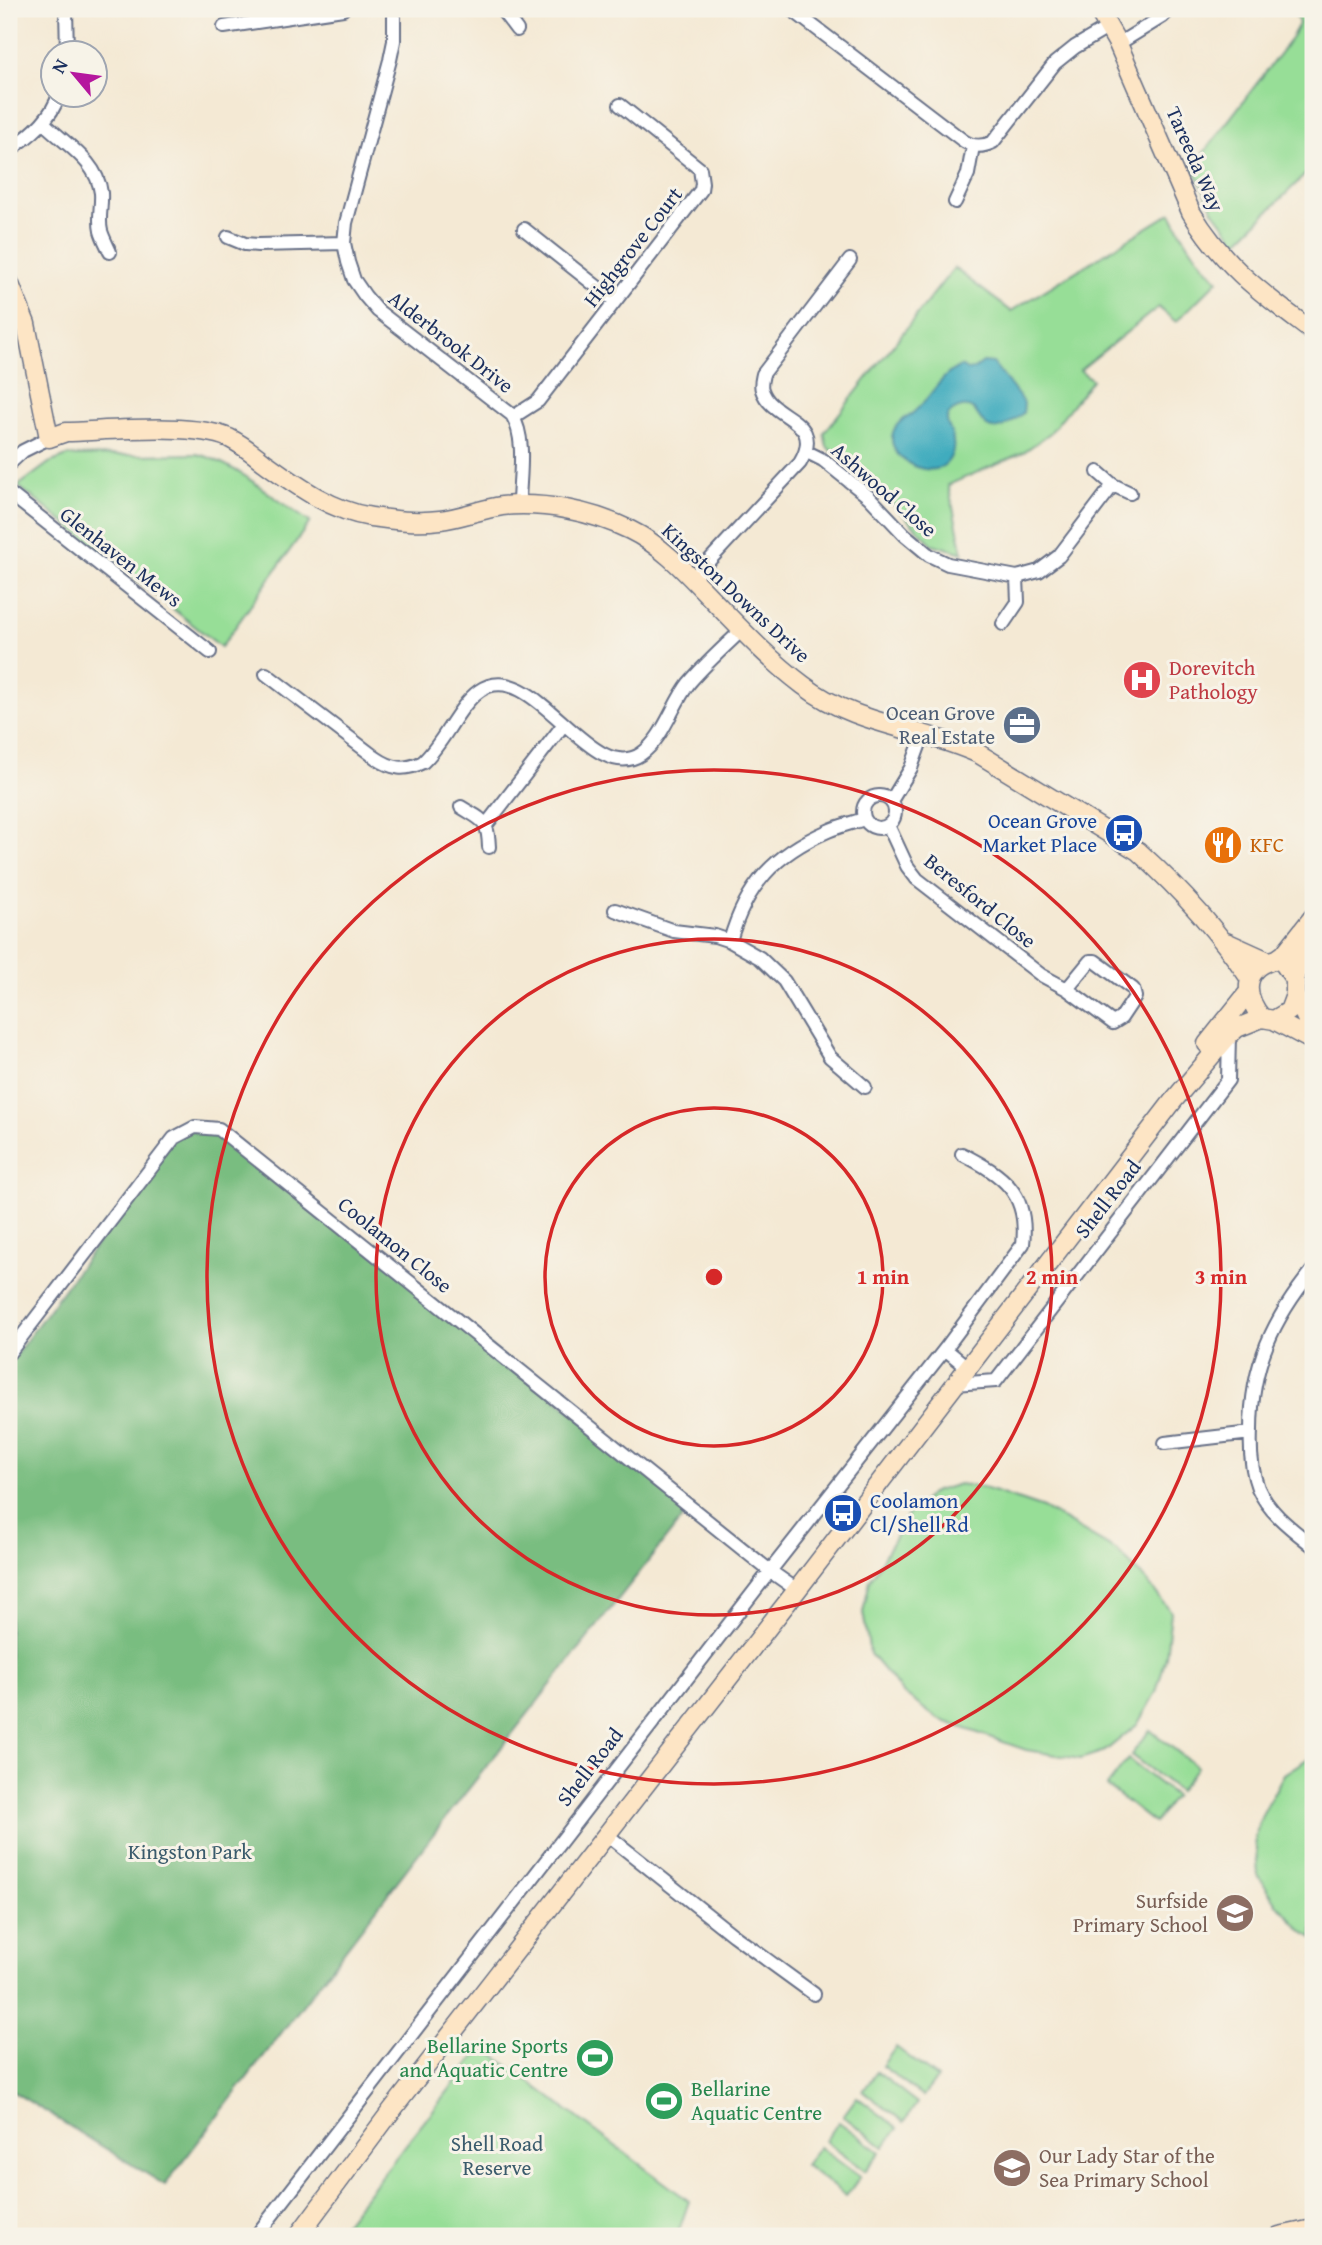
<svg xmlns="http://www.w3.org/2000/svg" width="1322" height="2245" font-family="'Gentium Book Plus',serif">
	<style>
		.green { fill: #97de97; stroke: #59867a; stroke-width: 2 }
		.forest { fill: #79bd80; stroke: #4a766f; stroke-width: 2 }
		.water { fill: #3facbe; stroke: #2d6e8e; stroke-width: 2 }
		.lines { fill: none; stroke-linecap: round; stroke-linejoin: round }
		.street-casing { stroke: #677087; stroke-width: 16 }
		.secondary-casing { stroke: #677087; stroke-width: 21 }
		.street { stroke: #fff; stroke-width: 12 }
		.secondary { stroke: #fde5c5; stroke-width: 18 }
		.ring { fill: none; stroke: #d62828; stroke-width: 3.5 }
		.labels { text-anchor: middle; stroke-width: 6; stroke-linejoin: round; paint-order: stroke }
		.street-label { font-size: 21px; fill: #1b2f5e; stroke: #f7f3e8 }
		.health-label { font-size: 21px; fill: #be3a42; stroke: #f7f3e8; text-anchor: start }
		.service-label { font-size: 21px; fill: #4e5e75; stroke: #f7f3e8; text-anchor: end }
		.transit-label { font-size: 21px; fill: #164399; stroke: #f7f3e8; text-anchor: end }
		.food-label { font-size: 21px; fill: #c56008; stroke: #f7f3e8; text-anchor: start }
		.park-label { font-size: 21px; fill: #3a5b6c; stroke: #f7f3e8 }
		.education-label { font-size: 21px; fill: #785e54; stroke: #f7f3e8; text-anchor: end }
		.leisure-label { font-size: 21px; fill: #27864d; stroke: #f7f3e8; text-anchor: end }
		.centre { fill: #d62828; stroke: #f7f3e8; stroke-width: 3.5 }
		.ring-label { font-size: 21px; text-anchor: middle; font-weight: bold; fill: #d62828; stroke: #f7f3e8; stroke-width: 6; stroke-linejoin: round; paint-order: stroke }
	</style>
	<rect width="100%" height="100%" fill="#f7f3e8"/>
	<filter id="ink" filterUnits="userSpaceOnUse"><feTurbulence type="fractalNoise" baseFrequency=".0143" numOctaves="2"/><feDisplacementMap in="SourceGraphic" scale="14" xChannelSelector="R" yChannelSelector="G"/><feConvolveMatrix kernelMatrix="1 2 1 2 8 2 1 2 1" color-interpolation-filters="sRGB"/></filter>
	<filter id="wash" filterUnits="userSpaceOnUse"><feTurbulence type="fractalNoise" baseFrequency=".00686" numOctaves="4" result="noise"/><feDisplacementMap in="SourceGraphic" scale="28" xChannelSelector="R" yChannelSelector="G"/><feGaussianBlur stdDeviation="1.57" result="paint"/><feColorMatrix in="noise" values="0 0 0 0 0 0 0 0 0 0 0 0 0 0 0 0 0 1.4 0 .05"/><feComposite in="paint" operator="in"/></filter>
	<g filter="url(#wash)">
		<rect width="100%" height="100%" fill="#f4e9d4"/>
		<path class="green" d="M 1294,9 L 1313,9 L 1313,171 L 1308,172 L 1237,242 L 1213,210 L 1193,167 L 1290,40 L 1299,24 Z
			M 1171,213 C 1185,241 1196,258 1218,280 L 1176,322 L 1158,307 L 1080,370 L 1092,380 L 1050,433 L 1024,452 L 948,485 L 963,553 L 932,544 L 888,499 L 827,447 L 824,433 L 954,268 L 1011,311 Z
			M 197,454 C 237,463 274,500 310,522 L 221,647 L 18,486 L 49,463 L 67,456 Z
			M 959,1484 L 984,1488 L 1043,1508 L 1117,1551 L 1146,1580 L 1171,1612 L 1166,1657 L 1156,1692 L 1137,1725 L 1105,1751 L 1080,1759 L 1026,1750 L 938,1719 L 904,1694 L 870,1654 L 863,1612 L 870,1580 L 908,1515 L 933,1492 Z
			M 1150,1730 L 1197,1767 L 1179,1791 L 1131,1755 Z
			M 1313,1755 L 1313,1938 L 1303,1932 L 1277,1904 L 1258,1875 L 1255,1836 L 1262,1815 L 1284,1774 Z
			M 1128,1759 L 1175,1796 L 1154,1823 L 1107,1786 Z
			M 483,2047 L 689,2201 L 677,2236 L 334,2236 Z
			M 896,2047 L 937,2078 L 923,2096 L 882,2066 Z
			M 877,2072 L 917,2103 L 904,2122 L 863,2091 Z
			M 857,2097 L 898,2128 L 884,2147 L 843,2116 Z
			M 839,2122 L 880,2152 L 865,2171 L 825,2141 Z
			M 819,2147 L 860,2177 L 846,2196 L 805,2165 Z"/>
		<path class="forest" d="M 195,1128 L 219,1129 L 691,1507 L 445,1819 L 165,2185 L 9,2089 L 9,1364 L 174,1138 Z"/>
		<path class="water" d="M 983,362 L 993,363 L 1024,403 L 1023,413 C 976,453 986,402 962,407 C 956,408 947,413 947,420 C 947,426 953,434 953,441 C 955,453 948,467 935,469 C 914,473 882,451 895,428 C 899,420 909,417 915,411 C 932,396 940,375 961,366 L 967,370 L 974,369 Z"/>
	</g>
	<g filter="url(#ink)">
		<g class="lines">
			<g class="street-casing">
				<path id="street" d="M 66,9 L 67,52
					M 394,9 L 394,41 L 390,60 L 346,223 L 344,243 L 348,262 L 354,280 L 365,296 L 378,311 L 512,415 C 527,440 519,477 519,505
					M 501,9 L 517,30
					M 791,9 L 961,139 C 971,147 981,148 993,142 L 1055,63 L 1075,47 L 1109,27
					M 224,27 L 343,9
					M 1118,44 L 1162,17 L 1170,9
					M 43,122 C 64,144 97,160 101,193 C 102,205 98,219 101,231 C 103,238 107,245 110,252
					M 9,150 C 29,137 52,119 59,94
					M 955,202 L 968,174 L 973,146
					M 524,229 L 615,301
					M 228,237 L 245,244 L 258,245 L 344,243
					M 513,417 L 538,401 L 701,190 L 702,183 L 700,169 L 620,105
					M 807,452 L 823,460 L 869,497 L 905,535 L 929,555 L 948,564 L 1017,577 L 1039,571 L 1059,556 L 1113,485
					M 9,464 L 23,451 L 49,438
					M 1098,472 L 1113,485 L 1130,493
					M 9,493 L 210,652
					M 692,579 L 800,463 C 826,418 772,421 762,390 C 760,385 762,379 763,374 L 850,260
					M 1003,624 L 1018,602 L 1017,577
					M 266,674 L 376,758 C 392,769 405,771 423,762 C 444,743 458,706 479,691 C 532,653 590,788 641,754 C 664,738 672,705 689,683 C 705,664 724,647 742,630
					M863 812a16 16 0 1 1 32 0a16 16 0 1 1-32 0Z
					M 891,801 L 911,768 L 923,735
					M 461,807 C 483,821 488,819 489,847
					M 486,825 L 564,724
					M 888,825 L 907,866 L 917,879 L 1041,975 L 1067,989 L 1113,1023 L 1121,1018 L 1135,997 L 1133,989 L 1095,961 L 1090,961 L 1067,989
					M 615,910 L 674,931 L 715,936 L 730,941 L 760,958 L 784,981 L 830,1057 L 865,1087
					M 730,941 C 746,885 775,854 828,831 C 839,826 852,823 864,819
					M 1313,1270 C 1273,1319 1251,1365 1251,1430 C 1250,1449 1251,1470 1258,1488 C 1269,1513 1293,1530 1313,1546
					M 945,1349 L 967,1367
					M 9,1353 L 174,1138 L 195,1127 L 219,1129 L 770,1571 L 797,1590
					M 954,1384 L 996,1381 L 1228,1080 L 1229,1035
					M 1165,1443 L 1251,1433
					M 606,1834 L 733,1935 L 814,1994
					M 256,2236 L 770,1571 L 945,1349 L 1023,1244 C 1029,1193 1003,1175 962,1154"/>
			</g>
			<g class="secondary-casing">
				<path id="secondary" d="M 1098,9 L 1118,44 L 1191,212 C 1224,267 1263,294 1313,332
					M 9,282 L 26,324 L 49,438 L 66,432 C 107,431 193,422 229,438 C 241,444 253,453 264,462 C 296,485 331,511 371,517 C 393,520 417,523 440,520 C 460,518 481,509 502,506 C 545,502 591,511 630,530 C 661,545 684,570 707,594 C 737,625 768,659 803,685 C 856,726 921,727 979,754 L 1138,851 C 1180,889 1219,932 1250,979
					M 1226,942 L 1268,961
					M 1277,959 L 1284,954 L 1313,917
					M 1295,980 L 1284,964 L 1277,959 C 1242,967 1243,995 1262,1018 L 1274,1020 L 1289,1011 L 1295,995 L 1295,980 L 1300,959 L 1313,938
					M 1295,995 L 1313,1033
					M 1274,1020 L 1313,1041
					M 1207,1044 L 1247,994
					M 298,2236 L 392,2110 L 797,1590 L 1173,1101 L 1229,1035 L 1237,1028 L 1262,1018
					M 1279,2236 L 1313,2229"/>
			</g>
			<use href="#street" class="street"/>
			<use href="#secondary" class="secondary"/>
		</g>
	</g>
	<g class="ring">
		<circle cx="714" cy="1277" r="169"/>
		<circle cx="714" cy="1277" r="338"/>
		<circle cx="714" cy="1277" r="507"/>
	</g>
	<defs>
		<g id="hospital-disc" transform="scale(2.0125)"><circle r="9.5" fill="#e0444e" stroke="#f7f3e8"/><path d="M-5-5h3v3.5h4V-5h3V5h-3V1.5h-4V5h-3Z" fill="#fff"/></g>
		<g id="office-disc" transform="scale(2.0125)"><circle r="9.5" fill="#5c6f8a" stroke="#f7f3e8"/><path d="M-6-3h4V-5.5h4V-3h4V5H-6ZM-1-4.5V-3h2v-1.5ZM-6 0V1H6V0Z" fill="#fff"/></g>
		<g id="bus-disc" transform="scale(2.0125)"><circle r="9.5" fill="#1a4fb4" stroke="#f7f3e8"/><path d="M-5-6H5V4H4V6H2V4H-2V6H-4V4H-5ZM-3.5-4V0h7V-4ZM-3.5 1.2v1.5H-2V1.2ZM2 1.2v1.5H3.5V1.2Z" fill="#fff"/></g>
		<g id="restaurant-disc" transform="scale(2.0125)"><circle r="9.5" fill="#e8710a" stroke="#f7f3e8"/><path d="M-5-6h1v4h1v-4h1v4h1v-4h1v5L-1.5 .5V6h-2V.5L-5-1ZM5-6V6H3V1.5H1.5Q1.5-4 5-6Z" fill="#fff"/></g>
		<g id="school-disc" transform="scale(2.0125)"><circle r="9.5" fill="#8d6e63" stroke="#f7f3e8"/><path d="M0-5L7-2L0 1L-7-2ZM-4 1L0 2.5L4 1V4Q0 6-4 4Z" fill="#fff"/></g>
		<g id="stadium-disc" transform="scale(2.0125)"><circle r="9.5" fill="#2e9e5b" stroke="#f7f3e8"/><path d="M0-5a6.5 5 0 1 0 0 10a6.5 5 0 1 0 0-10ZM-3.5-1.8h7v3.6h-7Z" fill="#fff"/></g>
	</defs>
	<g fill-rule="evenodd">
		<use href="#hospital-disc" x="1142" y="680"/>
		<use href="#office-disc" x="1022" y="725"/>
		<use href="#bus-disc" x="1124" y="833"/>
		<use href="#restaurant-disc" x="1223" y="845"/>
		<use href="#bus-disc" x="843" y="1513"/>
		<use href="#school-disc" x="1235" y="1913"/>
		<use href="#stadium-disc" x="595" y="2058"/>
		<use href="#stadium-disc" x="664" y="2101"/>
		<use href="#school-disc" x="1012" y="2168"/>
	</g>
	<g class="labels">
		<g class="street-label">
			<text transform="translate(1195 159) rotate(66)" y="7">Tareeda Way</text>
			<text transform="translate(633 247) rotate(-52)" y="7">Highgrove Court</text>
			<text transform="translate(451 342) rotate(38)" y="7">Alderbrook Drive</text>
			<text transform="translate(884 490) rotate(41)" y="7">Ashwood Close</text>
			<text transform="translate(121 557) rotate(38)" y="7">Glenhaven Mews</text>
			<text transform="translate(736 593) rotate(43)" y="7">Kingston Downs Drive</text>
			<text transform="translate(980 901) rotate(39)" y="7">Beresford Close</text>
			<text transform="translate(1108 1199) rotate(-52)" y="7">Shell Road</text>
			<text transform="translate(395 1245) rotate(39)" y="7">Coolamon Close</text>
			<text transform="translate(590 1767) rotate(-52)" y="7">Shell Road</text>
		</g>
		<g class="health-label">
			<text x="1169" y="675">Dorevitch<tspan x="1169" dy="24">Pathology</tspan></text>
		</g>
		<g class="service-label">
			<text x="995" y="720">Ocean Grove<tspan x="995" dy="24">Real Estate</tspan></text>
		</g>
		<g class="transit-label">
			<text x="1097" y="828">Ocean Grove<tspan x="1097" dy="24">Market Place</tspan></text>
			<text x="870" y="1508" text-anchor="start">Coolamon<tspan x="870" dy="24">Cl/Shell Rd</tspan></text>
		</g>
		<g class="food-label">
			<text x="1250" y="852">KFC</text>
		</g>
		<g class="park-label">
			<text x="190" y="1859">Kingston Park</text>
			<text x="497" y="2151">Shell Road<tspan x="497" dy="24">Reserve</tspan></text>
		</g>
		<g class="education-label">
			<text x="1208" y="1908">Surfside<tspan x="1208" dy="24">Primary School</tspan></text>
			<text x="1039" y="2163" text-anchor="start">Our Lady Star of the<tspan x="1039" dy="24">Sea Primary School</tspan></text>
		</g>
		<g class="leisure-label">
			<text x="568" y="2053">Bellarine Sports<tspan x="568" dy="24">and Aquatic Centre</tspan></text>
			<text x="691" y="2096" text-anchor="start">Bellarine<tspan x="691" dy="24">Aquatic Centre</tspan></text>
		</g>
	</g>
	<circle cx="714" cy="1277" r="10" class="centre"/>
	<g class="ring-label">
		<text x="883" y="1284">1 min</text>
		<text x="1052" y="1284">2 min</text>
		<text x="1221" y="1284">3 min</text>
	</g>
	<rect width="1322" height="2245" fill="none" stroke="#f7f3e8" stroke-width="35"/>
	<g transform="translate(74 74) rotate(299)"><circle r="33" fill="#f7f3e8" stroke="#9fa5b1" stroke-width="2"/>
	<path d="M0-5L12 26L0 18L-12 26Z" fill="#b5179e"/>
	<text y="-10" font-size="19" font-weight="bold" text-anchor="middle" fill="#1b2f5e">N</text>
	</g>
</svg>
